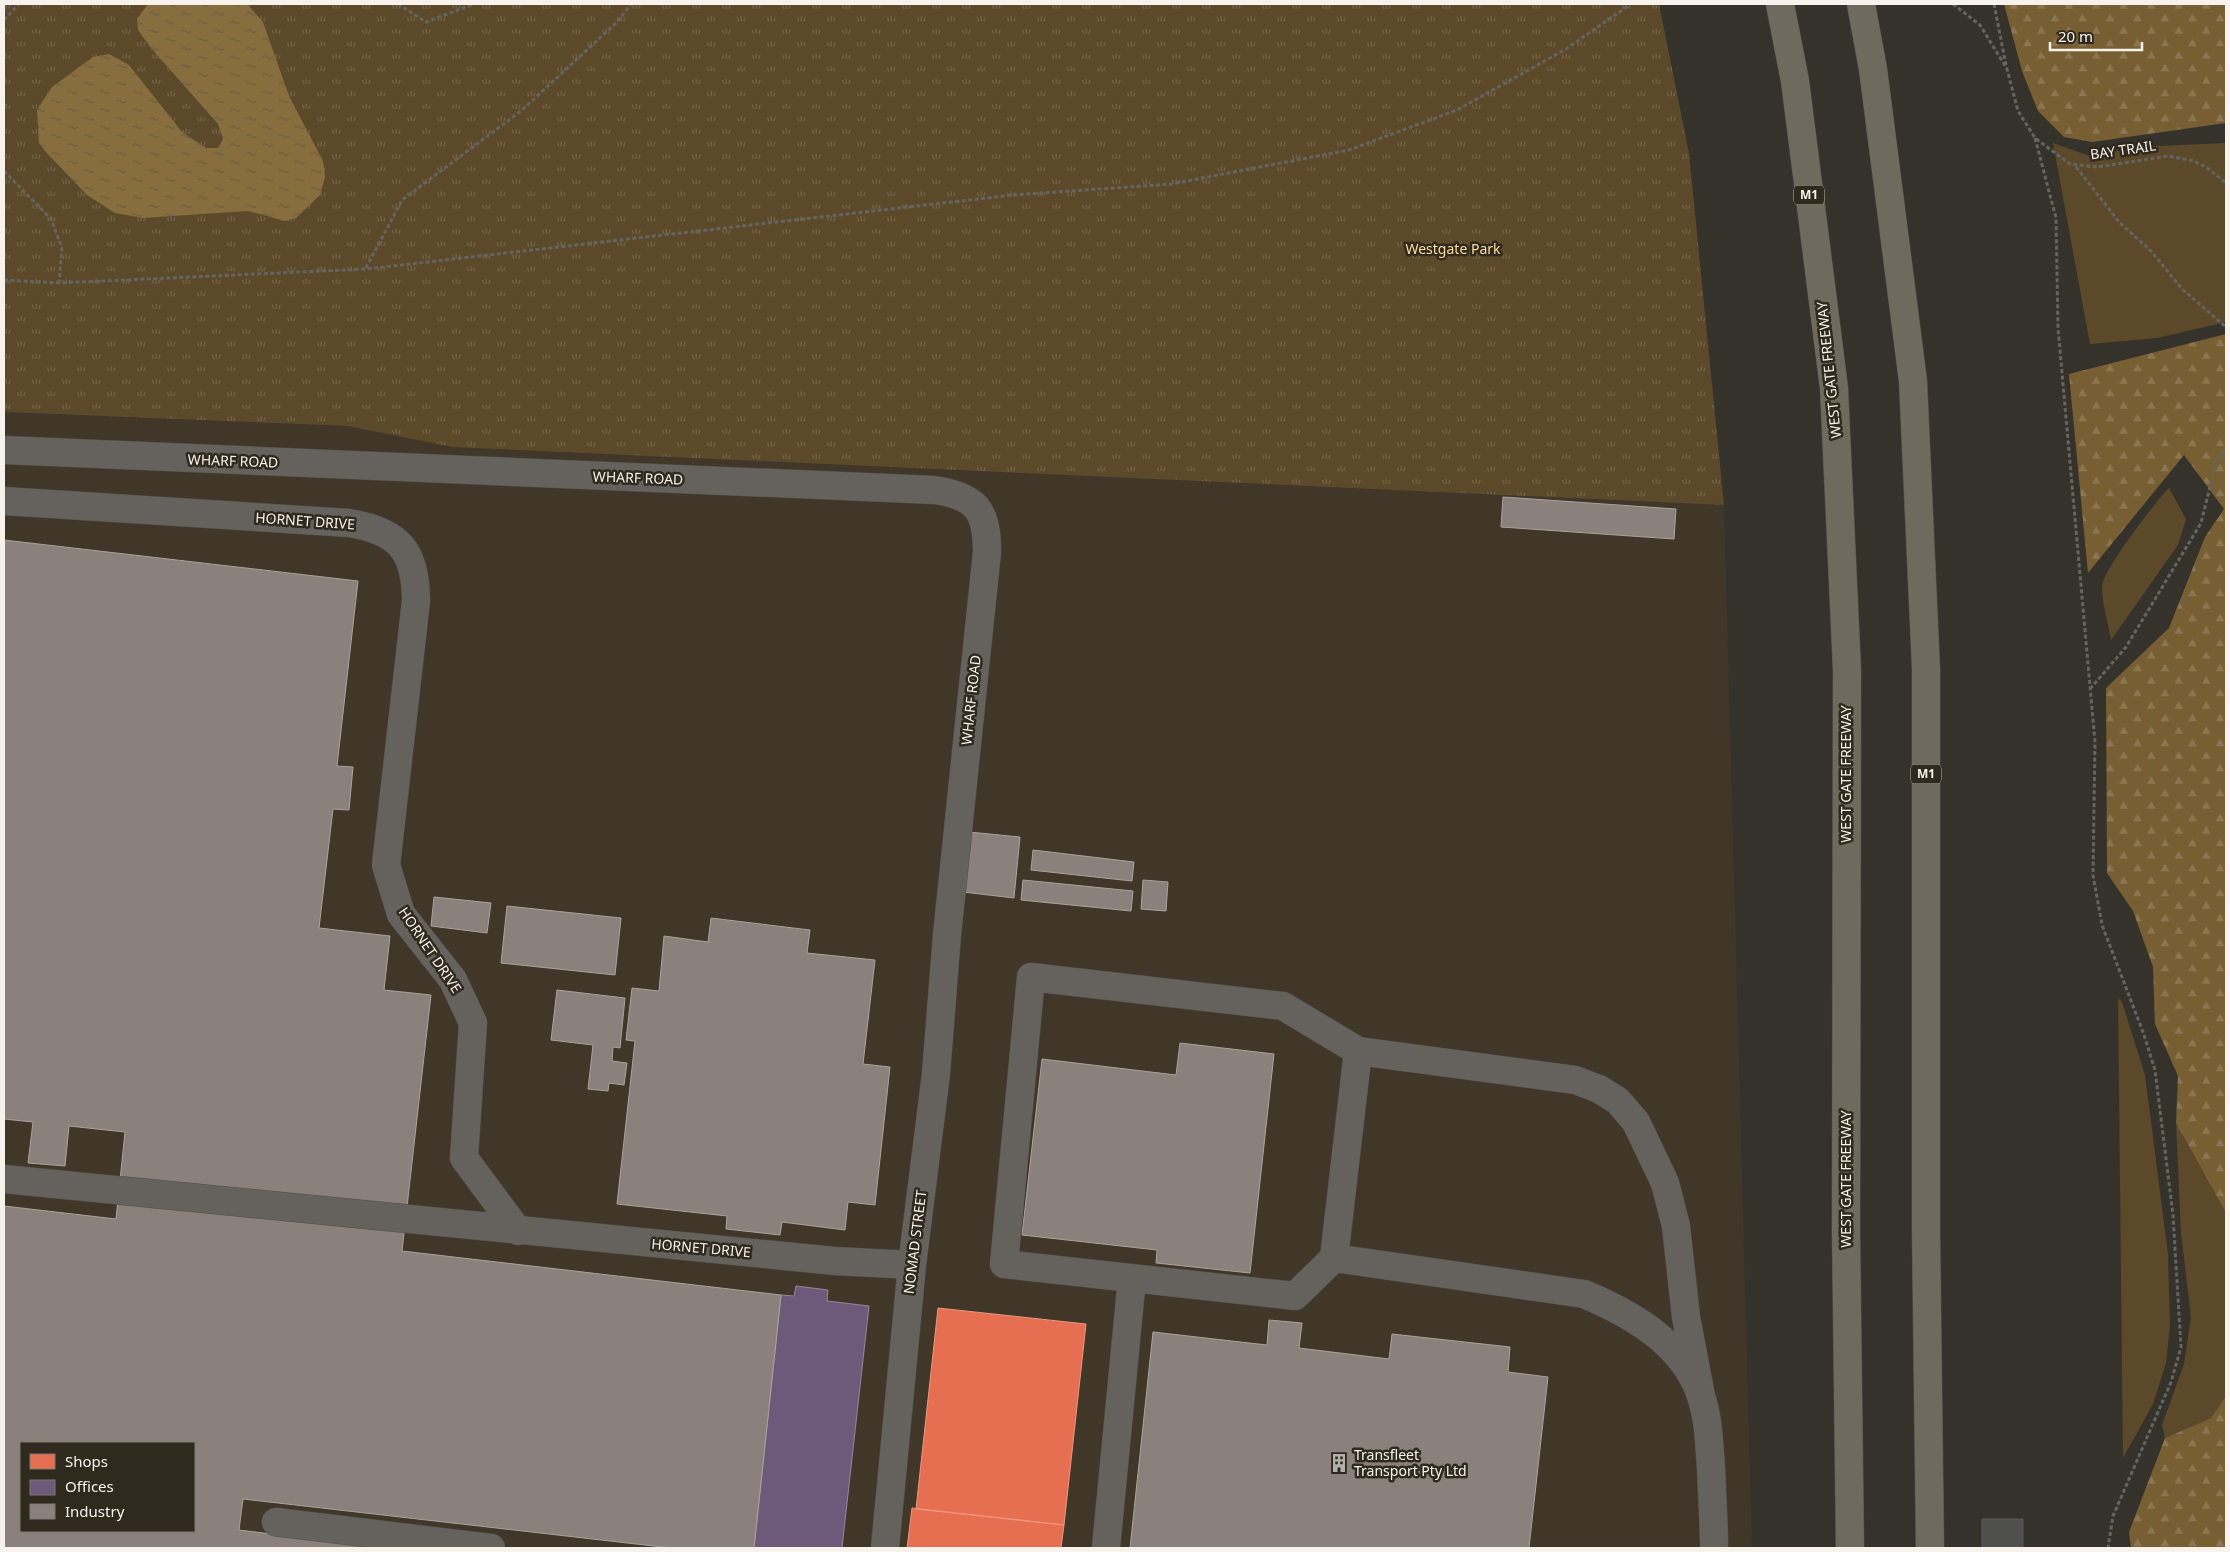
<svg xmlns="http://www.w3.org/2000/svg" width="2230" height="1552" font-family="'Noto Sans',sans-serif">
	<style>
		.built { fill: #403729; fill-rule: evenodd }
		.green { fill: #5b492a }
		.forest { fill: url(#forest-firs) }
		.park { fill: url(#park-tufts) }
		.water { fill: url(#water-ripples) }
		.shops { fill: #e76f51; stroke: #ec9780 }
		.offices { fill: #6d597a; stroke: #96879c }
		.industry { fill: #8a817c; stroke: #aba39e; fill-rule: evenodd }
		.building { fill: #4f4f4d; stroke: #5a5b59 }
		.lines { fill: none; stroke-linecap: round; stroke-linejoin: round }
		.minor-casing { stroke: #514d49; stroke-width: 29 }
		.highway-casing { stroke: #514d49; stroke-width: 29 }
		.path { stroke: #666460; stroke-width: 3; stroke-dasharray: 4 2.5; stroke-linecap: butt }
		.minor { stroke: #65625e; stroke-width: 28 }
		.highway { stroke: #70695d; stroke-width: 28 }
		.labels { text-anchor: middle; stroke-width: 5; stroke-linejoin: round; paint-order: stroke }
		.shield { fill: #2f291e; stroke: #bbb6ae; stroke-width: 1 }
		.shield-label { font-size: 12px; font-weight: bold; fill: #f7f3ec }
		.street-label { font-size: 14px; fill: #f7f3ec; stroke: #2f291e }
		.park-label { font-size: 14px; fill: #fedca0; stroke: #2f291e }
		.poi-label { font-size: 14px; fill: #f7f3ec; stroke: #2f291e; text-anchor: start }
	</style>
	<defs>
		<pattern id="forest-firs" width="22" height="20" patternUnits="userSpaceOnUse" patternTransform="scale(1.25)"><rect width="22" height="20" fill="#775f33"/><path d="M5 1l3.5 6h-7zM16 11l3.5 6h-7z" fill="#8b7651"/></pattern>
		<pattern id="park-tufts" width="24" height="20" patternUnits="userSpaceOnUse" patternTransform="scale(1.25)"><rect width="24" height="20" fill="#5b492a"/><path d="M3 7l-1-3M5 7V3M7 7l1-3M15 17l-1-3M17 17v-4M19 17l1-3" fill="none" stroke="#736449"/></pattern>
		<pattern id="water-ripples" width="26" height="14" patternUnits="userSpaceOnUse" patternTransform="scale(1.25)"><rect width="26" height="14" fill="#886e3f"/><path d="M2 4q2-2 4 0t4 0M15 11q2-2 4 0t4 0" fill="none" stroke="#695c43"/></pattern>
	</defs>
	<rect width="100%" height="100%" fill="#35322c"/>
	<path class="built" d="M 4,412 L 348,426 L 1724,505 L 1752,1548 L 4,1548 ZM 21,1443 L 194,1443 L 194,1531 L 21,1531 Z"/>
	<path class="green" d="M 2053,143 L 2090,156 L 2136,147 L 2226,143 L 2226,322 L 2157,338 L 2090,344 Z
		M 2169,488 L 2186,519 L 2178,545 L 2111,640 C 2108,623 2102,603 2102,586 C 2103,570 2156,501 2169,488 Z
		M 2118,998 L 2122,1002 L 2145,1075 L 2168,1254 L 2170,1325 L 2166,1363 L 2153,1404 L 2123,1458 Z
		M 2176,1123 L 2226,1213 L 2226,1396 L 2211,1418 L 2165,1438 L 2162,1425 L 2184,1364 L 2191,1317 L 2181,1233 Z"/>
	<path class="forest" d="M 2004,4 L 2226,4 L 2226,123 L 2092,142 L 2064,137 L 2038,111 L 2022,71 Z
		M 2226,334 L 2226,1213 L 2176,1123 L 2178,1076 L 2155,1024 L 2153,967 L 2133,911 L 2107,873 L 2106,688 L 2169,628 L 2205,537 L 2224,509 L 2184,455 L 2088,573 L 2069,374 Z
		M 2226,1396 L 2226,1548 L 2131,1548 L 2129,1532 L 2165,1438 L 2211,1418 Z"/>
	<path class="park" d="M 4,4 L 1659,4 L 1689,153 L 1724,505 L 453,447 L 348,426 L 4,412 Z"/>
	<path class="water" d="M 148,4 L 247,4 L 263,22 L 289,96 L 323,161 L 325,177 L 320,195 L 296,218 L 285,221 L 248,211 L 143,218 L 115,213 L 87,195 L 45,151 L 39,143 L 37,110 L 52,87 L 93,57 L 109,54 L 129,65 L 182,132 L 206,148 L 218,148 L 223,139 L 218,124 L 151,48 L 138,30 L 137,19 Z"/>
	<path class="shops" d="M 938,1308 L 1086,1324 L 1064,1525 L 916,1509 Z
		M 912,1508 L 1064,1525 L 1061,1548 L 907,1548 Z"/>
	<path class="offices" d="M 796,1286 L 828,1290 L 827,1301 L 869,1306 L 842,1548 L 754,1548 L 781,1295 L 794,1296 Z"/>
	<path class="industry" d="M 1503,497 L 1676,509 L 1674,539 L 1501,527 Z
		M 4,540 L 358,581 L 337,766 L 353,767 L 349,810 L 333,809 L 319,928 L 390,936 L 384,990 L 431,995 L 402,1251 L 781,1295 L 754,1548 L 671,1548 L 243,1499 L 239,1530 L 384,1548 L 4,1548 L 4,1206 L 116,1219 L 125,1132 L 69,1126 L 65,1166 L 28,1163 L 33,1122 L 4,1119 ZM 21,1443 L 194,1443 L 194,1531 L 21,1531 Z
		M 969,832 L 1020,837 L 1014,898 L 963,892 Z
		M 1033,850 L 1134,862 L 1132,881 L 1031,870 Z
		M 1023,880 L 1133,891 L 1131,911 L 1021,900 Z
		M 1143,880 L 1168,882 L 1166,911 L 1141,909 Z
		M 434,897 L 491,903 L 487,933 L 431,926 Z
		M 507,906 L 621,918 L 615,975 L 501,963 Z
		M 711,918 L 810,930 L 807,953 L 875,960 L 863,1064 L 890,1067 L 875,1205 L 848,1202 L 845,1230 L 782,1222 L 780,1235 L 726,1229 L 727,1216 L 617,1204 L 635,1041 L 626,1040 L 632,988 L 659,991 L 664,936 L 708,942 Z
		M 557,990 L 625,998 L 620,1048 L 613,1047 L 612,1061 L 627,1063 L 624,1085 L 609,1083 L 608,1091 L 588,1089 L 593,1045 L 551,1040 Z
		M 1180,1043 L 1274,1054 L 1250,1273 L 1156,1263 L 1157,1250 L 1022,1235 L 1042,1059 L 1176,1075 Z
		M 1269,1320 L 1302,1323 L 1299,1348 L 1389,1359 L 1392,1334 L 1510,1347 L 1508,1372 L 1548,1377 L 1529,1548 L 1130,1548 L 1153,1332 L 1267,1345 Z"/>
	<path class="building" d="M 1982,1519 L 2023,1519 L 2023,1548 L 1982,1548 Z"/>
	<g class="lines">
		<g class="minor-casing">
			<path id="minor" d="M 4,450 L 934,490 C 977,496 987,511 987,552 L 947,935 L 936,1074 L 912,1265 L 885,1548
				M 4,501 L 349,523 C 398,531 416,550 416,601 L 386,865 L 401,914 L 453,980 L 473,1023 L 464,1158 L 518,1231
				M 4,1179 L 835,1261 L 912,1265
				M 1334,1258 L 1295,1296 L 1004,1264 L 1031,977 L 1283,1006 L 1358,1051
				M 1701,1396 L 1686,1317 L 1676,1226 L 1665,1183 L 1636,1122 L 1618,1101 L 1599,1089 L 1575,1080 L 1358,1051 L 1334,1258 L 1584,1294 C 1632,1314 1684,1344 1701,1396 C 1709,1420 1709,1444 1711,1468 C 1712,1495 1714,1521 1714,1548
				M 276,1522 L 491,1548
				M 1106,1548 L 1132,1278"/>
		</g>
		<g class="highway-casing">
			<path id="highway" d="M 1780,4 L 1795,81 L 1834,388 L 1847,670 L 1846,1231 L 1850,1548
				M 1861,4 L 1873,69 L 1913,381 L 1926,669 L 1926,1231 L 1930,1548"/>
		</g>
		<path class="path" d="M 398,4 L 426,22 L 474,4
			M 1953,4 L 1980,25 L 2007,69 L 2018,111 L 2035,138 L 2070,164 L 2097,167 L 2168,156 L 2194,161 L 2206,167 L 2226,183
			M 1994,4 L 2006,65
			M 4,20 L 19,4
			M 2035,138 L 2056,218 L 2058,328 L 2095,742 L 2093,875 L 2102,925 L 2143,1032 L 2155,1070 L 2173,1215 L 2181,1347 L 2171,1382 L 2113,1516 L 2108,1548
			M 2076,167 L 2120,223 L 2151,251 L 2182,289 L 2226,327
			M 4,171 L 51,219 L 62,248 L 59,283
			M 366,268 L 402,200 L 521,111 L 616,23 L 631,4
			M 4,280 L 59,283 L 366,269 L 1013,195 L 1171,184 L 1349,150 L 1457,110 L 1566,49 L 1628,6 L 1628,4
			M 2090,689 L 2126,647 L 2201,523 L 2217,459 L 2226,449"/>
		<use href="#minor" class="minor"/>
		<use href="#highway" class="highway"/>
	</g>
	<defs>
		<g id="building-bare" transform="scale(1.5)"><path d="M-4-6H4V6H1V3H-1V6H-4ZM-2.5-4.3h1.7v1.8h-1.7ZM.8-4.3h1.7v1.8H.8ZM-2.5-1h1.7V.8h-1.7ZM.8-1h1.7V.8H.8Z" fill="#b3afa9" stroke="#2f291e" stroke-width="2.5" paint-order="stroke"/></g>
	</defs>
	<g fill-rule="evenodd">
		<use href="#building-bare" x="1339" y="1463"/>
	</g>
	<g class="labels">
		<g class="shield">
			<rect x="1794" y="185.5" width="30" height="19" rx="4"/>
			<rect x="1911" y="764.5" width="30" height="19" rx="4"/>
		</g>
		<g class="shield-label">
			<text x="1809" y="199">M1</text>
			<text x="1926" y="778">M1</text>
		</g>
		<g class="street-label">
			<text transform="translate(2123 150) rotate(-8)" y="5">BAY TRAIL</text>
			<text transform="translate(1829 370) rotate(-96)" y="5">WEST GATE FREEWAY</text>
			<text transform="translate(233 461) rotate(2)" y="5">WHARF ROAD</text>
			<text transform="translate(638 478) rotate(2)" y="5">WHARF ROAD</text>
			<text transform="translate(305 521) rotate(4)" y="5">HORNET DRIVE</text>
			<text transform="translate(971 700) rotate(-84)" y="5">WHARF ROAD</text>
			<text transform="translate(1846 774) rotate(-90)" y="5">WEST GATE FREEWAY</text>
			<text transform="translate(430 950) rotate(56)" y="5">HORNET DRIVE</text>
			<text transform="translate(1846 1179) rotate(-90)" y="5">WEST GATE FREEWAY</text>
			<text transform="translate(915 1242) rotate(-83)" y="5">NOMAD STREET</text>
			<text transform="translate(701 1248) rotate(5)" y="5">HORNET DRIVE</text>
		</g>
		<g class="park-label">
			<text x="1453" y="254">Westgate Park</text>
		</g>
		<g class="poi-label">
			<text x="1354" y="1460">Transfleet<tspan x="1354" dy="16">Transport Pty Ltd</tspan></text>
		</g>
	</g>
	<rect width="2230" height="1552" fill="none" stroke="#f7f3ec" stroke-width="10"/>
	<rect x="20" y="1442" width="175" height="90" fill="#2f291e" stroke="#7f7a70"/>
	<rect x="30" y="1454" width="25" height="15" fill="#e76f51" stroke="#7f7a70"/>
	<text x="65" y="1467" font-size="15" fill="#f7f3ec">Shops</text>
	<rect x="30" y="1480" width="25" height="15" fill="#6d597a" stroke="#7f7a70"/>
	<text x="65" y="1492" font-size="15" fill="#f7f3ec">Offices</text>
	<rect x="30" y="1504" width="25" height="15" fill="#8a817c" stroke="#7f7a70"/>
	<text x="65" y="1517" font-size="15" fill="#f7f3ec">Industry</text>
	<path d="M2050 42v8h92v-8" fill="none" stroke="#f7f3ec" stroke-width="2.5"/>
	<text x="2058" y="42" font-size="15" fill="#f7f3ec" stroke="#2f291e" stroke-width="4" paint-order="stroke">20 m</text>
</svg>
